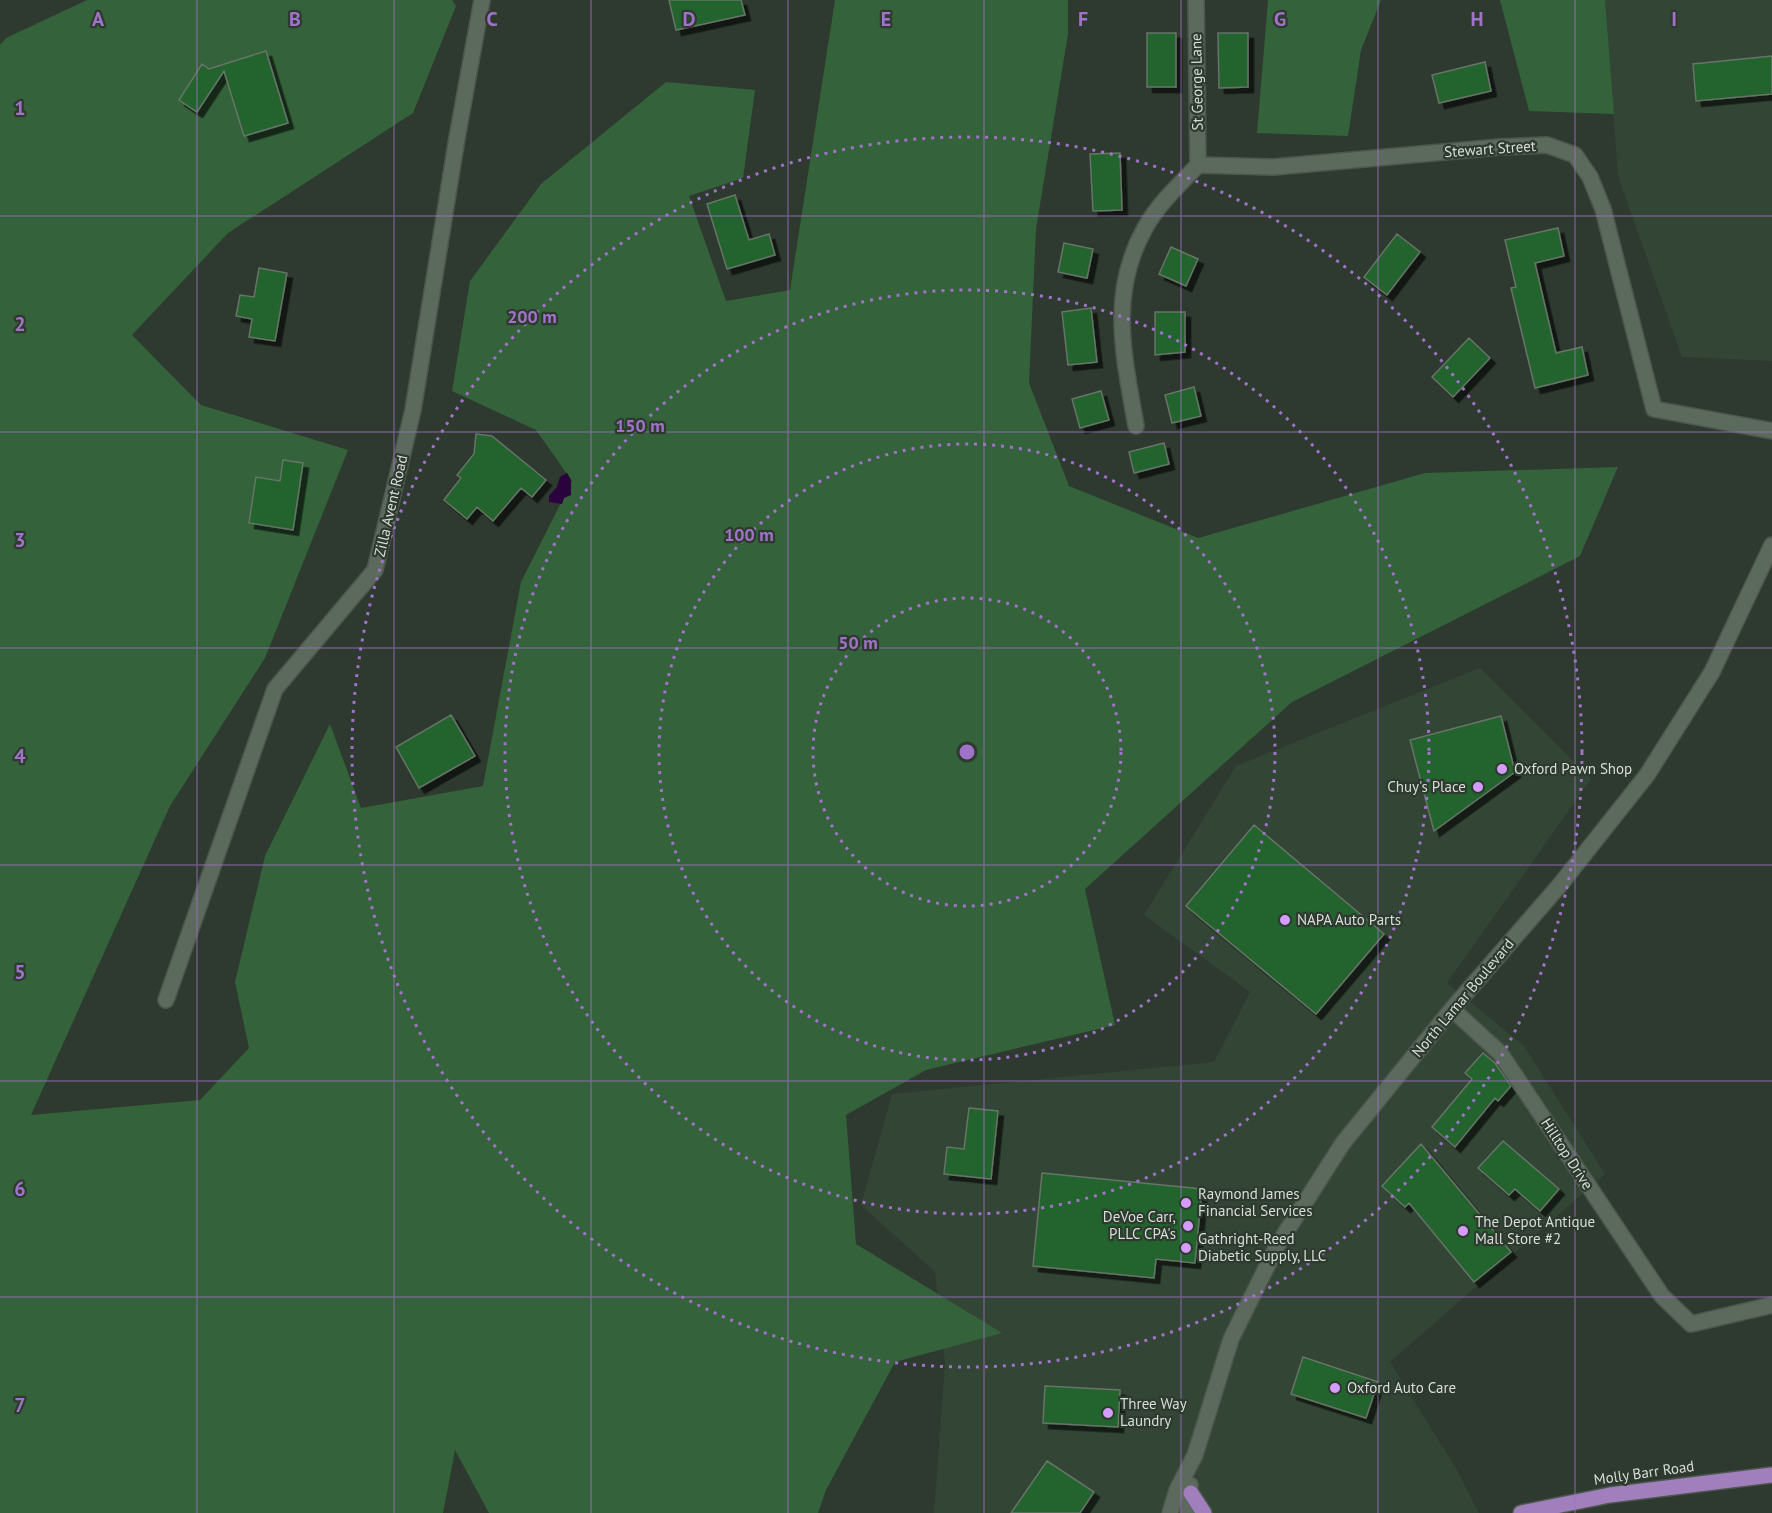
<svg xmlns="http://www.w3.org/2000/svg" width="1772" height="1513" font-family="'PT Sans',sans-serif">
	<style>
		.built { fill: #334534 }
		.green { fill: #34623a }
		.water { fill: #29023e }
		.building { fill: #23632e; stroke: #667467; stroke-width: 1.5; filter: url(#shadow) }
		.lines { fill: none; stroke-linecap: round; stroke-linejoin: round }
		.minor-casing { stroke: #4c564d; stroke-width: 18 }
		.major-casing { stroke: #4c564d; stroke-width: 18 }
		.minor { stroke: #5c6a5d; stroke-width: 15 }
		.major { stroke: #a17fbc; stroke-width: 15 }
		.grid { fill: none; stroke: #a073c9; stroke-width: 1.5; stroke-opacity: 0.55 }
		.ring { fill: none; stroke: #a073c9; stroke-width: 3; stroke-dasharray: 3 6 }
		.poi-dot { fill: #d49cfc; stroke: #2e3a2f; stroke-width: 2 }
		.labels { text-anchor: middle; stroke-width: 4.5; stroke-linejoin: round; paint-order: stroke }
		.street-label { font-size: 15px; fill: #d7ded7; stroke: #2e3a2f }
		.poi-label { font-size: 15px; fill: #d7ded7; stroke: #2e3a2f; text-anchor: start }
		.grid-label { font-size: 20px; text-anchor: middle; font-weight: bold; fill: #a073c9; stroke: #2e3a2f; stroke-width: 4.5; stroke-linejoin: round; paint-order: stroke }
		.centre { fill: #a073c9; stroke: #2e3a2f; stroke-width: 3 }
		.ring-label { font-size: 18px; text-anchor: middle; font-weight: bold; fill: #a073c9; stroke: #2e3a2f; stroke-width: 4.5; stroke-linejoin: round; paint-order: stroke }
	</style>
	<defs>
		<filter id="shadow"><feDropShadow dx="5.5" dy="5.5" stdDeviation="0" flood-color="#0009"/></filter>
	</defs>
	<rect width="100%" height="100%" fill="#2e3a2f"/>
	<path class="built" d="M 1605,0 L 1772,0 L 1772,361 L 1682,357 L 1618,176 Z
		M 1480,668 L 1591,779 L 1447,983 L 1524,1046 L 1605,1174 L 1390,1362 L 1457,1470 L 1479,1513 L 934,1513 L 945,1363 L 935,1272 L 861,1205 L 892,1094 L 1214,1062 L 1250,992 L 1144,915 L 1236,766 Z"/>
	<path class="green" d="M 87,0 L 452,0 L 456,6 L 413,113 L 228,233 L 132,335 L 201,405 L 348,450 L 265,658 L 170,806 L 31,1115 L 200,1100 L 249,1048 L 235,982 L 265,856 L 330,724 L 361,808 L 483,786 L 521,582 L 572,481 L 536,430 L 452,391 L 470,281 L 541,184 L 666,82 L 755,90 L 743,178 L 689,196 L 726,301 L 790,290 L 835,0 L 1068,0 L 1068,34 L 1036,229 L 1029,383 L 1069,486 L 1198,538 L 1425,473 L 1618,467 L 1580,556 L 1292,702 L 1085,889 L 1115,1025 L 926,1070 L 846,1115 L 856,1244 L 1002,1333 L 895,1362 L 826,1490 L 818,1513 L 489,1513 L 455,1450 L 443,1513 L 0,1513 L 0,45 L 6,38 Z
		M 1268,0 L 1381,0 L 1361,50 L 1348,136 L 1257,133 Z
		M 1500,0 L 1605,0 L 1614,114 L 1529,111 Z"/>
	<path class="water" d="M 567,473 L 571,480 L 571,495 L 564,498 L 562,504 L 549,502 L 549,496 L 557,487 L 560,477 Z"/>
	<path class="building" d="M 669,0 L 741,0 L 745,15 L 676,30 Z
		M 1147,33 L 1176,33 L 1176,87 L 1147,87 Z
		M 1218,33 L 1248,33 L 1248,87 L 1219,88 Z
		M 266,51 L 288,123 L 244,136 L 224,71 L 197,112 L 179,100 L 202,64 L 209,69 Z
		M 1772,56 L 1772,94 L 1696,101 L 1693,64 Z
		M 1485,62 L 1491,91 L 1439,103 L 1432,75 Z
		M 1120,153 L 1122,210 L 1093,211 L 1090,154 Z
		M 735,195 L 749,240 L 769,234 L 775,255 L 727,269 L 707,204 Z
		M 1558,228 L 1564,256 L 1535,263 L 1556,353 L 1582,347 L 1588,375 L 1535,388 L 1511,288 L 1516,287 L 1505,240 Z
		M 1397,234 L 1420,252 L 1387,295 L 1364,277 Z
		M 1064,243 L 1093,249 L 1087,278 L 1058,272 Z
		M 1171,247 L 1198,259 L 1186,286 L 1159,274 Z
		M 259,268 L 287,273 L 275,341 L 249,337 L 252,319 L 236,316 L 240,295 L 254,297 Z
		M 1091,308 L 1097,362 L 1068,365 L 1062,312 Z
		M 1155,312 L 1185,312 L 1185,352 L 1155,355 Z
		M 1469,338 L 1490,358 L 1453,397 L 1432,377 Z
		M 1194,387 L 1201,416 L 1172,423 L 1165,395 Z
		M 1101,391 L 1109,420 L 1080,428 L 1072,399 Z
		M 476,434 L 492,436 L 546,480 L 532,497 L 521,488 L 493,521 L 477,507 L 467,519 L 444,500 L 461,478 L 457,475 L 474,454 Z
		M 1164,443 L 1169,464 L 1134,473 L 1129,452 Z
		M 283,460 L 303,463 L 293,530 L 249,523 L 256,477 L 280,481 Z
		M 451,715 L 475,756 L 419,788 L 396,747 Z
		M 1501,716 L 1515,772 L 1434,831 L 1410,740 Z
		M 1254,825 L 1384,934 L 1316,1014 L 1186,906 Z
		M 1483,1053 L 1495,1063 L 1511,1086 L 1498,1101 L 1495,1098 L 1455,1147 L 1432,1127 L 1472,1079 L 1465,1073 Z
		M 969,1108 L 998,1111 L 991,1179 L 944,1174 L 947,1147 L 964,1149 Z
		M 1503,1141 L 1559,1189 L 1540,1211 L 1515,1189 L 1509,1195 L 1478,1168 Z
		M 1421,1144 L 1511,1252 L 1474,1282 L 1409,1203 L 1405,1207 L 1382,1186 Z
		M 1042,1173 L 1202,1189 L 1195,1263 L 1156,1259 L 1154,1278 L 1033,1266 Z
		M 1303,1357 L 1378,1382 L 1366,1418 L 1291,1394 Z
		M 1045,1386 L 1120,1390 L 1118,1427 L 1043,1423 Z
		M 1047,1461 L 1094,1492 L 1080,1513 L 1011,1513 Z"/>
	<g class="lines">
		<g class="minor-casing">
			<path id="minor" d="M 1196,0 L 1198,165
				M 1198,165 L 1274,167 L 1500,147 L 1547,145 L 1575,155 L 1590,177 L 1603,209 L 1654,409 L 1772,431
				M 1136,426 C 1124,356 1108,294 1145,228 C 1158,204 1179,185 1198,165
				M 166,1000 L 275,689 L 375,570 L 413,410 L 457,138 L 482,0
				M 1452,1009 L 1500,1053 L 1662,1296 L 1691,1324 L 1772,1305
				M 1170,1513 L 1177,1490 L 1195,1455 L 1231,1339 L 1277,1246 L 1343,1143 L 1452,1009 L 1559,886 L 1647,775 L 1712,672 L 1772,545
				M 1189,1513 L 1190,1485"/>
		</g>
		<g class="major-casing">
			<path id="major" d="M 1191,1493 L 1204,1513
				M 1521,1513 L 1610,1495 L 1772,1475"/>
		</g>
		<use href="#minor" class="minor"/>
		<use href="#major" class="major"/>
	</g>
	<path class="grid" d="M 197,0 L 197,1513M 394,0 L 394,1513M 591,0 L 591,1513M 788,0 L 788,1513M 984,0 L 984,1513M 1181,0 L 1181,1513M 1378,0 L 1378,1513M 1575,0 L 1575,1513M 0,216 L 1772,216M 0,432 L 1772,432M 0,648 L 1772,648M 0,865 L 1772,865M 0,1081 L 1772,1081M 0,1297 L 1772,1297"/>
	<g class="ring">
		<circle cx="967" cy="752" r="154"/>
		<circle cx="967" cy="752" r="308"/>
		<circle cx="967" cy="752" r="462"/>
		<circle cx="967" cy="752" r="615"/>
	</g>
	<g class="poi-dot">
		<circle cx="1502" cy="769" r="6"/>
		<circle cx="1478" cy="787" r="6"/>
		<circle cx="1285" cy="920" r="6"/>
		<circle cx="1186" cy="1203" r="6"/>
		<circle cx="1188" cy="1226" r="6"/>
		<circle cx="1463" cy="1231" r="6"/>
		<circle cx="1186" cy="1248" r="6"/>
		<circle cx="1335" cy="1388" r="6"/>
		<circle cx="1108" cy="1413" r="6"/>
	</g>
	<g class="labels">
		<g class="street-label">
			<text transform="translate(1197 82) rotate(-91)" y="5">St George Lane</text>
			<text transform="translate(1490 149) rotate(-4)" y="5">Stewart Street</text>
			<text transform="translate(391 506) rotate(-77)" y="5">Zilla Avent Road</text>
			<text transform="translate(1463 998) rotate(-50)" y="5">North Lamar Boulevard</text>
			<text transform="translate(1567 1154) rotate(57)" y="5">Hilltop Drive</text>
			<text transform="translate(1644 1473) rotate(-8)" y="5">Molly Barr Road</text>
		</g>
		<g class="poi-label">
			<text x="1514" y="774">Oxford Pawn Shop</text>
			<text x="1466" y="792" text-anchor="end">Chuy's Place</text>
			<text x="1297" y="925">NAPA Auto Parts</text>
			<text x="1198" y="1199">Raymond James<tspan x="1198" dy="17">Financial Services</tspan></text>
			<text x="1176" y="1222" text-anchor="end">DeVoe Carr,<tspan x="1176" dy="17">PLLC CPA's</tspan></text>
			<text x="1475" y="1227">The Depot Antique<tspan x="1475" dy="17">Mall Store #2</tspan></text>
			<text x="1198" y="1244">Gathright-Reed<tspan x="1198" dy="17">Diabetic Supply, LLC</tspan></text>
			<text x="1347" y="1393">Oxford Auto Care</text>
			<text x="1120" y="1409">Three Way<tspan x="1120" dy="17">Laundry</tspan></text>
		</g>
	</g>
	<g class="grid-label">
		<text x="98" y="26">A</text>
		<text x="295" y="26">B</text>
		<text x="492" y="26">C</text>
		<text x="689" y="26">D</text>
		<text x="886" y="26">E</text>
		<text x="1083" y="26">F</text>
		<text x="1280" y="26">G</text>
		<text x="1477" y="26">H</text>
		<text x="1674" y="26">I</text>
		<text x="20" y="115">1</text>
		<text x="20" y="331">2</text>
		<text x="20" y="547">3</text>
		<text x="20" y="763">4</text>
		<text x="20" y="979">5</text>
		<text x="20" y="1196">6</text>
		<text x="20" y="1412">7</text>
	</g>
	<circle cx="967" cy="752" r="9" class="centre"/>
	<g class="ring-label">
		<text x="532" y="323">200 m</text>
		<text x="640" y="432">150 m</text>
		<text x="749" y="541">100 m</text>
		<text x="858" y="649">50 m</text>
	</g>
</svg>
